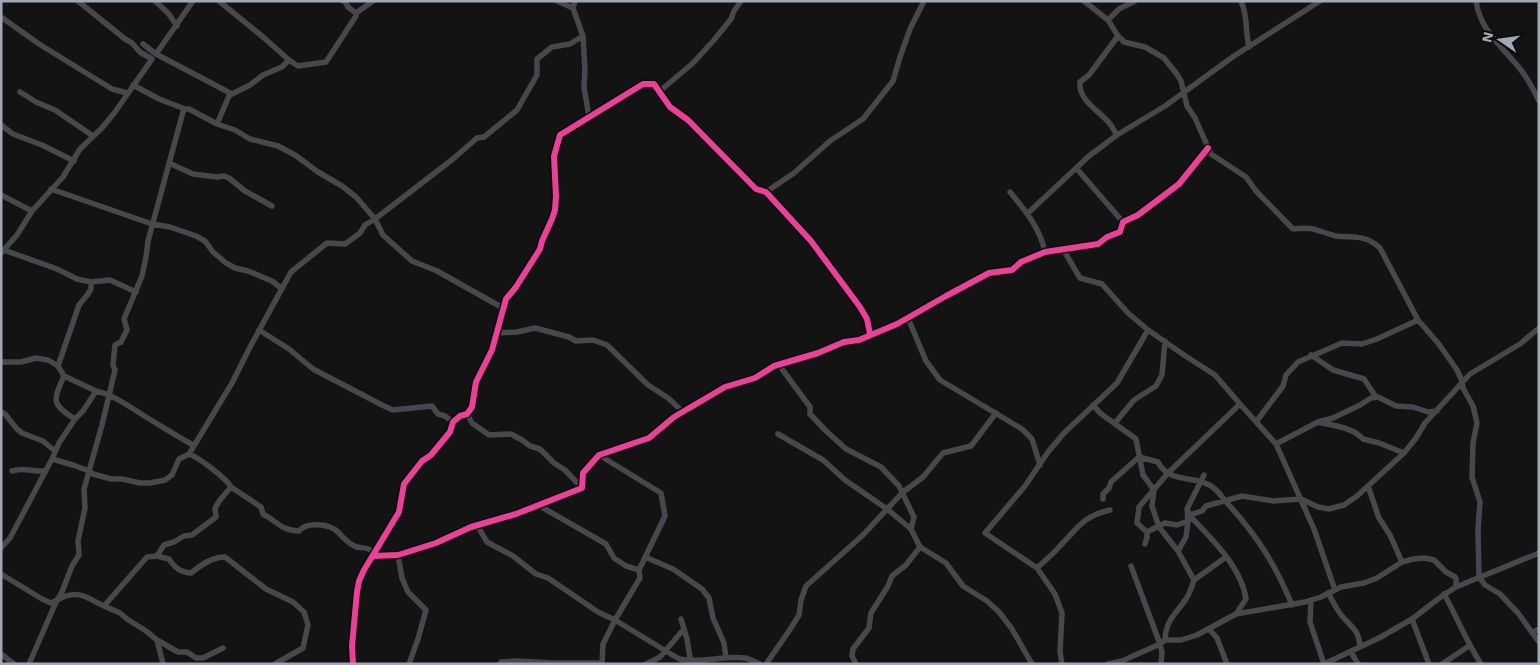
<svg xmlns="http://www.w3.org/2000/svg" width="1540" height="665" font-family="'Work Sans',sans-serif">
	<style>
		.lines { fill: none; stroke-linecap: round; stroke-linejoin: round }
		.street { stroke: #47484c; stroke-width: 5.5 }
		.cycleway-casing { stroke: #0d0d0f; stroke-width: 9 }
		.cycleway { stroke: #ea4096; stroke-width: 6 }
	</style>
	<rect width="100%" height="100%" fill="#131313"/>
	<g class="lines">
		<path class="street" d="M 155,1 L 168,13 L 177,26
			M 219,1 L 263,37 L 289,60
			M 557,1 L 573,8
			M 575,1 L 573,8 L 583,36 L 585,70 L 584,87 L 589,117
			M 1084,1 L 1108,20 L 1118,36 L 1124,42 L 1145,47 L 1164,58 L 1176,73 L 1181,81 L 1187,106 L 1195,118 L 1211,154 L 1246,177 L 1256,191 L 1293,229 C 1299,229 1307,227 1313,229 C 1321,231 1328,234 1336,236 C 1354,238 1365,234 1380,248 L 1418,320 L 1438,343 L 1457,370 L 1462,381 L 1463,388 L 1473,406 L 1477,423 L 1473,443 L 1472,477 L 1480,502 L 1478,530 L 1479,577 L 1485,585 L 1500,594 L 1518,613 L 1539,642
			M 1241,1 C 1248,16 1245,31 1249,47
			M 1476,1 C 1480,31 1503,47 1521,70 C 1528,79 1534,90 1539,101
			M 356,13 L 373,1
			M 1,17 L 39,44 L 112,89 L 127,93
			M 1108,20 L 1119,9 L 1135,1
			M 143,44 L 156,54 L 193,1
			M 156,54 L 232,94
			M 133,85 L 159,99 L 185,109
			M 660,91 L 693,63 L 714,40 L 731,19 L 734,11 L 741,1
			M 20,92 L 36,102 L 55,110 L 93,136
			M 217,124 L 235,130 L 250,139 L 278,146 L 295,155 L 318,172 L 342,186 L 356,197 L 375,219 L 383,235 L 412,261 L 437,271 L 503,308
			M 1,125 L 13,134 L 42,145 L 74,161
			M 1117,135 C 1115,132 1113,128 1110,124 C 1100,111 1078,101 1080,82 L 1089,75 L 1118,36
			M 169,163 L 193,174 L 217,177 L 224,176 L 229,178 L 245,191 L 272,206
			M 1077,169 L 1123,222
			M 51,189 L 152,224 L 170,227 L 196,236 L 205,241 L 213,252 L 226,263 L 235,268 L 248,271 L 272,281 L 282,289
			M 766,192 L 794,173 L 830,141 L 863,119 L 893,81 L 900,57 L 910,29 L 924,1
			M 1010,192 C 1025,210 1040,228 1045,252
			M 1,195 L 32,211
			M 1028,213 L 1089,156 L 1117,135 L 1165,106 L 1234,56 L 1320,1
			M 1063,249 L 1080,278 L 1102,284 L 1128,313 L 1148,330 L 1184,355 L 1215,375 L 1240,404
			M 4,250 L 57,269 L 77,279 L 91,282 L 110,280 L 136,292
			M 1,253 L 17,235 L 32,211 L 63,177 L 80,149 L 102,128 L 115,112 L 152,59 L 140,52 L 132,43 L 125,39 L 78,1
			M 908,318 L 926,361 L 940,380 L 1022,429 L 1032,439 L 1040,465
			M 259,330 L 289,349 L 313,369 L 382,405 L 393,410 L 432,406 L 438,414 L 445,416 L 453,422
			M 497,333 L 517,332 L 535,328 L 569,337 L 576,341 L 593,340 L 607,345 L 648,385 L 668,398 L 682,411
			M 1311,355 L 1333,370 L 1364,379 L 1376,397
			M 1,362 L 21,362 L 36,358 L 48,360 L 58,366 L 64,376 L 96,391
			M 782,365 L 782,369 L 810,407 L 810,414 L 825,430 L 846,449 L 881,467 L 899,486 L 914,517 L 911,529
			M 58,366 L 79,305 L 88,294 L 91,289 L 91,282
			M 1093,405 L 1100,413 L 1136,439 L 1143,475 L 1154,490 L 1152,506 L 1159,527 L 1178,551 L 1194,580 C 1192,586 1190,593 1186,599 C 1176,614 1166,619 1165,640
			M 1,412 L 5,414 L 17,429 L 22,433 L 43,441 L 55,451
			M 467,414 L 472,423 L 489,435 L 511,434 L 522,440 L 530,446 L 540,449 L 554,463 L 565,470 L 582,488
			M 75,419 L 83,411 L 96,391 C 114,395 130,407 146,417 C 161,426 177,436 193,445
			M 1256,422 L 1283,386 L 1286,375 L 1298,362 L 1342,343 L 1362,344 L 1377,339 L 1418,320
			M 1318,422 C 1334,426 1352,427 1363,439 L 1379,443 L 1404,453
			M 1115,423 L 1134,400 L 1156,386 L 1162,375 L 1165,341
			M 778,434 L 823,460 L 845,480 L 887,509 L 911,529 L 920,547 L 946,563 L 963,586 L 987,601 L 999,612 L 1012,629 L 1032,664
			M 1276,444 L 1314,529 L 1335,590
			M 189,454 L 232,383 L 249,349 L 291,272 L 327,243 L 345,244 L 360,233 L 365,225 L 375,219 L 453,159 L 477,138 L 484,137 L 517,110 L 537,75 L 537,59 L 552,47 L 570,44 L 583,36
			M 599,455 L 661,493 L 665,516 L 639,570 L 640,578 L 615,620 L 603,644 L 602,664
			M 52,459 L 59,443 L 75,419 C 51,404 53,401 64,376
			M 12,471 C 25,467 32,472 45,471
			M 1368,486 L 1379,518 L 1390,535 L 1402,562
			M 1103,499 L 1103,494 L 1109,488 L 1111,482 L 1139,457 L 1158,462 C 1169,485 1199,474 1215,489 C 1220,493 1223,499 1228,504 C 1258,537 1275,564 1292,605
			M 538,505 L 606,544 L 614,558 L 626,566 L 639,570
			M 1187,509 L 1191,517 C 1212,539 1242,568 1246,599 L 1236,614
			M 477,525 L 487,542 L 513,556 L 536,574 L 548,578 L 598,612 L 615,620 L 679,659 C 701,664 723,655 745,658 C 750,659 755,662 760,664
			M 1147,532 L 1137,523 L 1139,507 L 1168,473 L 1240,404 L 1276,444 L 1318,422 L 1333,418 L 1360,405 L 1371,398 L 1378,397 L 1396,406 L 1413,407 L 1428,412 L 1437,411
			M 1145,544 L 1147,537 L 1147,532 L 1165,523 L 1177,525 L 1188,521 L 1193,514 L 1202,511 L 1206,506 L 1242,496 L 1273,501 L 1301,499 L 1318,507 L 1329,509 L 1344,505 L 1357,496 L 1404,453 L 1416,438 L 1425,423 L 1470,374 L 1520,344 L 1539,328
			M 1,548 L 10,538 L 52,459 L 73,465 L 89,471 L 93,474 L 111,479 L 122,479 L 140,483 L 150,483 L 165,480 L 172,475 L 179,459 L 189,454 C 198,457 226,478 231,487 L 261,507 L 263,514 C 278,522 282,531 299,531 C 307,521 330,524 338,532 C 343,537 349,545 357,547 C 365,549 366,546 374,553
			M 1178,551 L 1186,537 L 1188,521 L 1187,509 L 1204,475
			M 398,555 L 402,578 L 408,592 L 426,610 L 418,639 L 409,664
			M 157,556 L 164,545 L 174,542 L 184,536 L 192,535 L 216,517 L 215,508 L 220,500 L 231,487
			M 373,556 L 398,555 L 436,543 L 471,527 L 516,514 L 582,488 L 583,473 L 599,455 L 649,438 L 674,417 L 725,387 L 755,378 L 774,366 L 818,353 L 844,342 L 859,340 L 897,324 L 946,296 L 989,273 L 1012,270 L 1021,262 L 1045,252 L 1098,244 L 1107,237 L 1120,232 L 1123,222 L 1138,215 L 1179,184 L 1208,148
			M 645,557 L 673,569 L 702,589 L 709,598 L 713,618 L 724,643 L 726,658
			M 1131,566 L 1160,644 L 1162,652 L 1161,664
			M 1037,568 C 1045,561 1053,554 1060,546 C 1078,528 1083,516 1110,510
			M 1,574 L 42,599 L 51,603 C 56,601 60,598 66,596 C 82,591 90,600 104,606 L 147,557 L 157,556 L 169,559 C 175,568 180,572 191,573 C 201,565 212,557 225,557 L 266,589 L 293,602 L 304,612 L 308,625 L 303,648 L 275,664
			M 1194,580 L 1226,557
			M 1328,593 C 1333,601 1337,611 1343,617 C 1353,629 1359,630 1360,647
			M 1444,594 C 1457,617 1466,641 1481,664
			M 1311,600 L 1310,622 L 1324,664
			M 104,606 L 120,613 L 127,619 L 146,631 L 157,640 L 163,664
			M 681,619 L 687,639 L 691,664
			M 1412,619 L 1429,664
			M 1209,629 L 1217,638 L 1227,664
			M 1532,633 L 1539,629
			M 157,640 L 178,652 L 187,652 L 196,658 L 203,658 L 223,648
			M 1351,652 L 1358,664
			M 1,654 L 14,664
			M 29,664 L 56,602 L 62,592 L 72,566 L 79,555 L 78,541 L 85,508 L 84,489 L 102,425 L 115,370 L 113,365 L 115,345 L 121,342 L 127,330 L 124,319 L 142,276 L 146,257 L 148,241 L 183,112 L 185,109 L 189,109 L 217,124 L 229,96 L 232,94 L 250,85 L 263,75 L 282,67 L 289,60 L 298,66 L 326,62 L 356,16 L 356,13 L 348,7 L 346,3 L 343,1
			M 353,664 L 352,646 L 357,592 L 359,581 L 364,570 L 399,512 L 404,484 L 422,461 L 431,455 L 445,438 L 450,432 L 453,422 L 460,416 L 467,414 L 472,407 L 476,382 L 492,350 L 506,299 L 516,287 L 540,249 L 542,241 L 552,219 L 555,210 L 556,196 L 554,156 L 560,135 L 643,84 L 654,84 L 670,107 L 688,120 L 756,189 L 766,192 L 811,241 L 860,307 L 867,319 L 870,334
			M 500,664 L 501,662 L 517,661 L 553,663 L 602,663
			M 646,664 L 660,657 L 684,629
			M 766,664 L 789,631 L 799,615 L 801,600 L 806,586 L 863,535 L 902,493 L 923,477 L 943,453 L 971,446 L 996,413
			M 856,664 L 852,656 L 853,649 L 869,628 L 871,613 L 888,586 L 892,576 L 906,565 L 920,547
			M 1062,664 L 1060,652 L 1062,613 L 1055,594 L 1037,568 L 985,533 L 1025,486 L 1048,452 L 1064,433 L 1117,383 L 1148,330
			M 1108,664 L 1122,661 L 1160,644 L 1165,640 L 1181,640 L 1197,635 L 1236,614 L 1305,602 L 1321,597 L 1341,587 L 1364,583 L 1377,578 L 1402,562 L 1413,559 L 1425,558 L 1434,560 L 1446,572 L 1455,577 L 1456,579 L 1456,587
			M 1324,664 L 1381,637 L 1412,619 L 1442,596 L 1456,587 L 1539,553
			M 1442,664 L 1469,646"/>
		<g class="cycleway-casing">
			<path id="cycleway" d="M 373,556 L 398,555 L 436,543 L 471,527 L 516,514 L 582,488 L 583,473 L 599,455 L 649,438 L 674,417 L 725,387 L 755,378 L 774,366 L 818,353 L 844,342 L 859,340 L 897,324 L 946,296 L 989,273 L 1012,270 L 1021,262 L 1045,252 L 1098,244 L 1107,237 L 1120,232 L 1123,222 L 1138,215 L 1179,184 L 1208,148
				M 353,664 L 352,646 L 357,592 L 359,581 L 364,570 L 399,512 L 404,484 L 422,461 L 431,455 L 445,438 L 450,432 L 453,422 L 460,416 L 467,414 L 472,407 L 476,382 L 492,350 L 506,299 L 516,287 L 540,249 L 542,241 L 552,219 L 555,210 L 556,196 L 554,156 L 560,135 L 643,84 L 654,84 L 670,107 L 688,120 L 756,189 L 766,192 L 811,241 L 860,307 L 867,319 L 870,334"/>
		</g>
		<use href="#cycleway" class="cycleway"/>
	</g>
	<rect width="1540" height="665" fill="none" stroke="#a2a7b5" stroke-width="5"/>
	<g transform="translate(1500 40) rotate(283)" stroke="#0d0d0f" stroke-width="4" paint-order="stroke">
	<path d="M0-4L9 19L0 12L-9 19Z" fill="#a2a7b5"/>
	<text y="-8" font-size="14" font-weight="bold" text-anchor="middle" fill="#a2a7b5">N</text>
	</g>
</svg>
